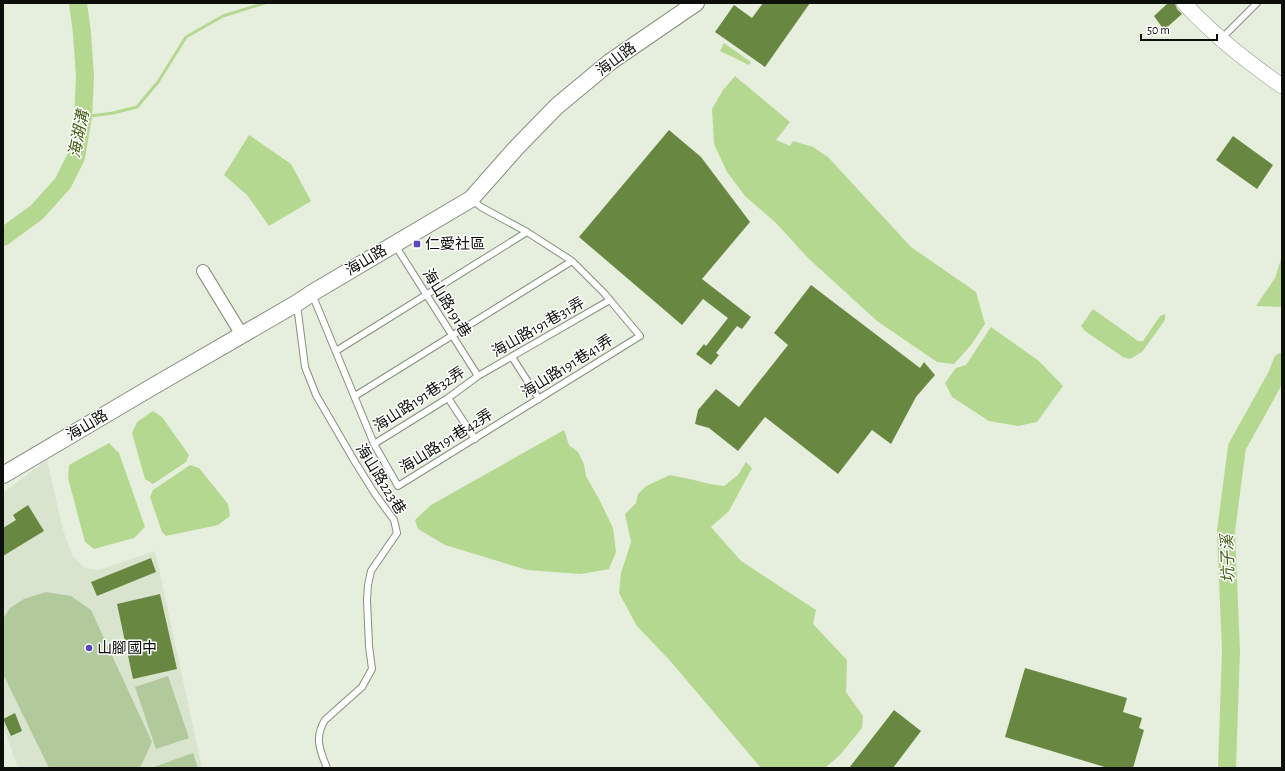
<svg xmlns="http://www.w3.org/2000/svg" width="1285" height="771" font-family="'Alegreya Sans','Noto Sans TC',sans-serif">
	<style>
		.built { fill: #d8e4cd }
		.green { fill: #b2c99c }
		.water { fill: #b5d890 }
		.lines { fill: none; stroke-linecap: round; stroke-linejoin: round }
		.stream { stroke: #b5d890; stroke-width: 3 }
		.river { stroke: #b5d890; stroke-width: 18 }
		.building { fill: #688842 }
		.service-casing { stroke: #868e7f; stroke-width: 8 }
		.minor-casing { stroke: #868e7f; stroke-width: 14 }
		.tertiary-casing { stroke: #868e7f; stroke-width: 16 }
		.secondary-casing { stroke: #868e7f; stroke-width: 18 }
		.service { stroke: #fff; stroke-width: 6 }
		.minor { stroke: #fff; stroke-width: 12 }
		.tertiary { stroke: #fff; stroke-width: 15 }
		.secondary { stroke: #fff; stroke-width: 16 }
		.poi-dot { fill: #5b47c0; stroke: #fff; stroke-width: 1.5 }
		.labels { text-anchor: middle; stroke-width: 3; stroke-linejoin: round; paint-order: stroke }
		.street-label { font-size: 15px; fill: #0d0f0a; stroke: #fff }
		.poi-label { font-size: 15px; fill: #0d0f0a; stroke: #fff; text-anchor: start }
		.water-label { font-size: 16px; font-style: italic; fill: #3f5d12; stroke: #fff }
	</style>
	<rect width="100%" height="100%" fill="#e6efde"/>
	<path class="built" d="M 47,460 L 63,530 L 73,557 L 85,568 L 99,570 L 155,551 L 202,768 L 18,768 L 3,725 L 3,493 Z"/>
	<path class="green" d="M 46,592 L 71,596 L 91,610 L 152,742 L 140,768 L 49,768 L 3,674 L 3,619 L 10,608 L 24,599 Z
		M 168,676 L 189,738 L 156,749 L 135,687 Z
		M 193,753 L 198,768 L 151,768 Z"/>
	<path class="water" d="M 724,43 L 751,62 L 749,65 L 720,51 Z
		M 735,76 L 790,122 L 776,140 L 790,146 L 793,141 L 813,147 L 828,157 L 911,247 L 976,292 L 985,324 L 971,345 L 954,364 L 937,362 L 877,321 L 808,258 L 776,223 L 745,196 L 727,172 L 714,144 L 712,109 L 723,90 Z
		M 249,135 L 291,164 L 311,201 L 269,226 L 247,195 L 224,175 Z
		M 1282,256 L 1282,307 L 1256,306 L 1275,278 Z
		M 1093,309 L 1138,341 L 1143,341 L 1160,316 L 1165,314 L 1165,320 L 1142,352 L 1130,359 L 1123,357 L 1085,331 L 1081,326 Z
		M 991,327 L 1039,361 L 1063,386 L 1037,422 L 1018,426 L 989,421 L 952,397 L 945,383 L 956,368 L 966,365 Z
		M 153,411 L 162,417 L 189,455 L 186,462 L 153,484 L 145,479 L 132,433 L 137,422 Z
		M 564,430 L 569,445 L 578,452 L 584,464 L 586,476 L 599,499 L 613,528 L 616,552 L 609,569 L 581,574 L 527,570 L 445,545 L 418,529 L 415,520 L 431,505 Z
		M 109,443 L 119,453 L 145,527 L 134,538 L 94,549 L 85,542 L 68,478 L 69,465 Z
		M 746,462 L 752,468 L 729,511 L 711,527 L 741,561 L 816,610 L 813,624 L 847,660 L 846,692 L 863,716 L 862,728 L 840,755 L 825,768 L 761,768 L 672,663 L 637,626 L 619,593 L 621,573 L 631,542 L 625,514 L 636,503 L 638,494 L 646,486 L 670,475 L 694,480 L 710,484 L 724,486 L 738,475 Z
		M 190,465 L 199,468 L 228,504 L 230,516 L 218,525 L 166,536 L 162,532 L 150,497 L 153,490 Z"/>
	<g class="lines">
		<path class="stream" d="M 83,117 L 113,113 L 137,107 L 158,82 L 186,37 L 223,16 L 265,3"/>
		<path class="river" d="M 3,237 L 37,212 L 63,183 L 76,157 L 83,117 L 85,77 L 82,33 L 78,3
			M 1227,768 L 1231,651 L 1226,531 L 1237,447 L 1277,375 L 1282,362"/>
	</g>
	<path class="building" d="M 763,3 L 810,3 L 765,67 L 715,32 L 734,5 L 752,18 Z
		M 1168,3 L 1175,3 L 1177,9 L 1182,14 L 1164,30 L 1154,16 Z
		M 669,130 L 701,157 L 750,222 L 702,279 L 751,317 L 742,329 L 737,326 L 716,353 L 719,355 L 711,365 L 696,354 L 704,344 L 706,346 L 728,318 L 703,299 L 682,325 L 579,237 Z
		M 1233,136 L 1273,165 L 1257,189 L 1216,160 Z
		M 811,285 L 920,368 L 924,362 L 935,375 L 916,397 L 891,444 L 872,430 L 838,474 L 765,417 L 738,451 L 709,428 L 695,424 L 698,410 L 716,389 L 739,407 L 788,345 L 774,333 Z
		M 28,505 L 44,531 L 3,556 L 3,528 L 16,520 L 13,515 Z
		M 151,558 L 156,572 L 97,596 L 91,582 Z
		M 160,594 L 177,669 L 133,679 L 117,604 Z
		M 1025,668 L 1127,698 L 1123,712 L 1142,718 L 1139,728 L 1144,730 L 1133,768 L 1108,768 L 1005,737 Z
		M 894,710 L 921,731 L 893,768 L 849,768 Z
		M 15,713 L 22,731 L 11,736 L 3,719 Z"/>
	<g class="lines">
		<g class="service-casing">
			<path id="service" d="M 1221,39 L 1257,3
				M 395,245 L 478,376
				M 312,294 L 374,444 L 398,486 L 640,336 L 604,293 L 572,261 L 527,232 L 481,207 L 471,199
				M 297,305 L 305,367 L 316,395 L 355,462 L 375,494 L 394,520 L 397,533 L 371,571 L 368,585 L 367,600 L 369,646 L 372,669 L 362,687 L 325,720 C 314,737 320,751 327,768
				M 336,351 L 527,232
				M 512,357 L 539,399
				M 355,396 L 572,261
				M 448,398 L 475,439
				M 374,444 L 448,398 L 478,376 L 610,300"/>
		</g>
		<g class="minor-casing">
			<path id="minor" d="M 203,271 L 242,335"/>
		</g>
		<g class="tertiary-casing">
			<path id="tertiary" d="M 1184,3 C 1213,35 1246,61 1282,86"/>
		</g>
		<g class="secondary-casing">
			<path id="secondary" d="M 3,475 L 152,387 L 297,303 L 312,293 L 471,199 L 517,147 L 557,106 L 610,62 L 696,3"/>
		</g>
		<use href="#service" class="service"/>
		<use href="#minor" class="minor"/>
		<use href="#tertiary" class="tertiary"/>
		<use href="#secondary" class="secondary"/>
	</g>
	<g class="poi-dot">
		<rect x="413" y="240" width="8" height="8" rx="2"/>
		<circle cx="89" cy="648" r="4"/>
	</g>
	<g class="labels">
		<g class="street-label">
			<text transform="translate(616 59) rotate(-37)" y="5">海山路</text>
			<text transform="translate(366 260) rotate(-31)" y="5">海山路</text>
			<text transform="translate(447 303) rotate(58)" y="5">海山路191巷</text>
			<text transform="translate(538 327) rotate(-30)" y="5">海山路191巷31弄</text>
			<text transform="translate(567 366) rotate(-32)" y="5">海山路191巷41弄</text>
			<text transform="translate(419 399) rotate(-33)" y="5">海山路191巷32弄</text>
			<text transform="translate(87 425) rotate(-31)" y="5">海山路</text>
			<text transform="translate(446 441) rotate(-32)" y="5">海山路191巷42弄</text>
			<text transform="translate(381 479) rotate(58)" y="5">海山路223巷</text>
		</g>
		<g class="poi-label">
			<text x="425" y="249">仁愛社區</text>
			<text x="97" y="653">山腳國中</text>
		</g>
		<g class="water-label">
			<text transform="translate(78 134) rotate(-79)" y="6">海湖溝</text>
			<text transform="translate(1227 559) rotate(-92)" y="6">坑子溪</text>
		</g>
	</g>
	<rect width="1285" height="771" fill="none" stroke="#0d0f0a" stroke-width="8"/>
	<path d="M1141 34v6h76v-6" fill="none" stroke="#0d0f0a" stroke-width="2"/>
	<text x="1147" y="34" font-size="12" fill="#0d0f0a" stroke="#ffffff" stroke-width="3" paint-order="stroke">50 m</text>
</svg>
